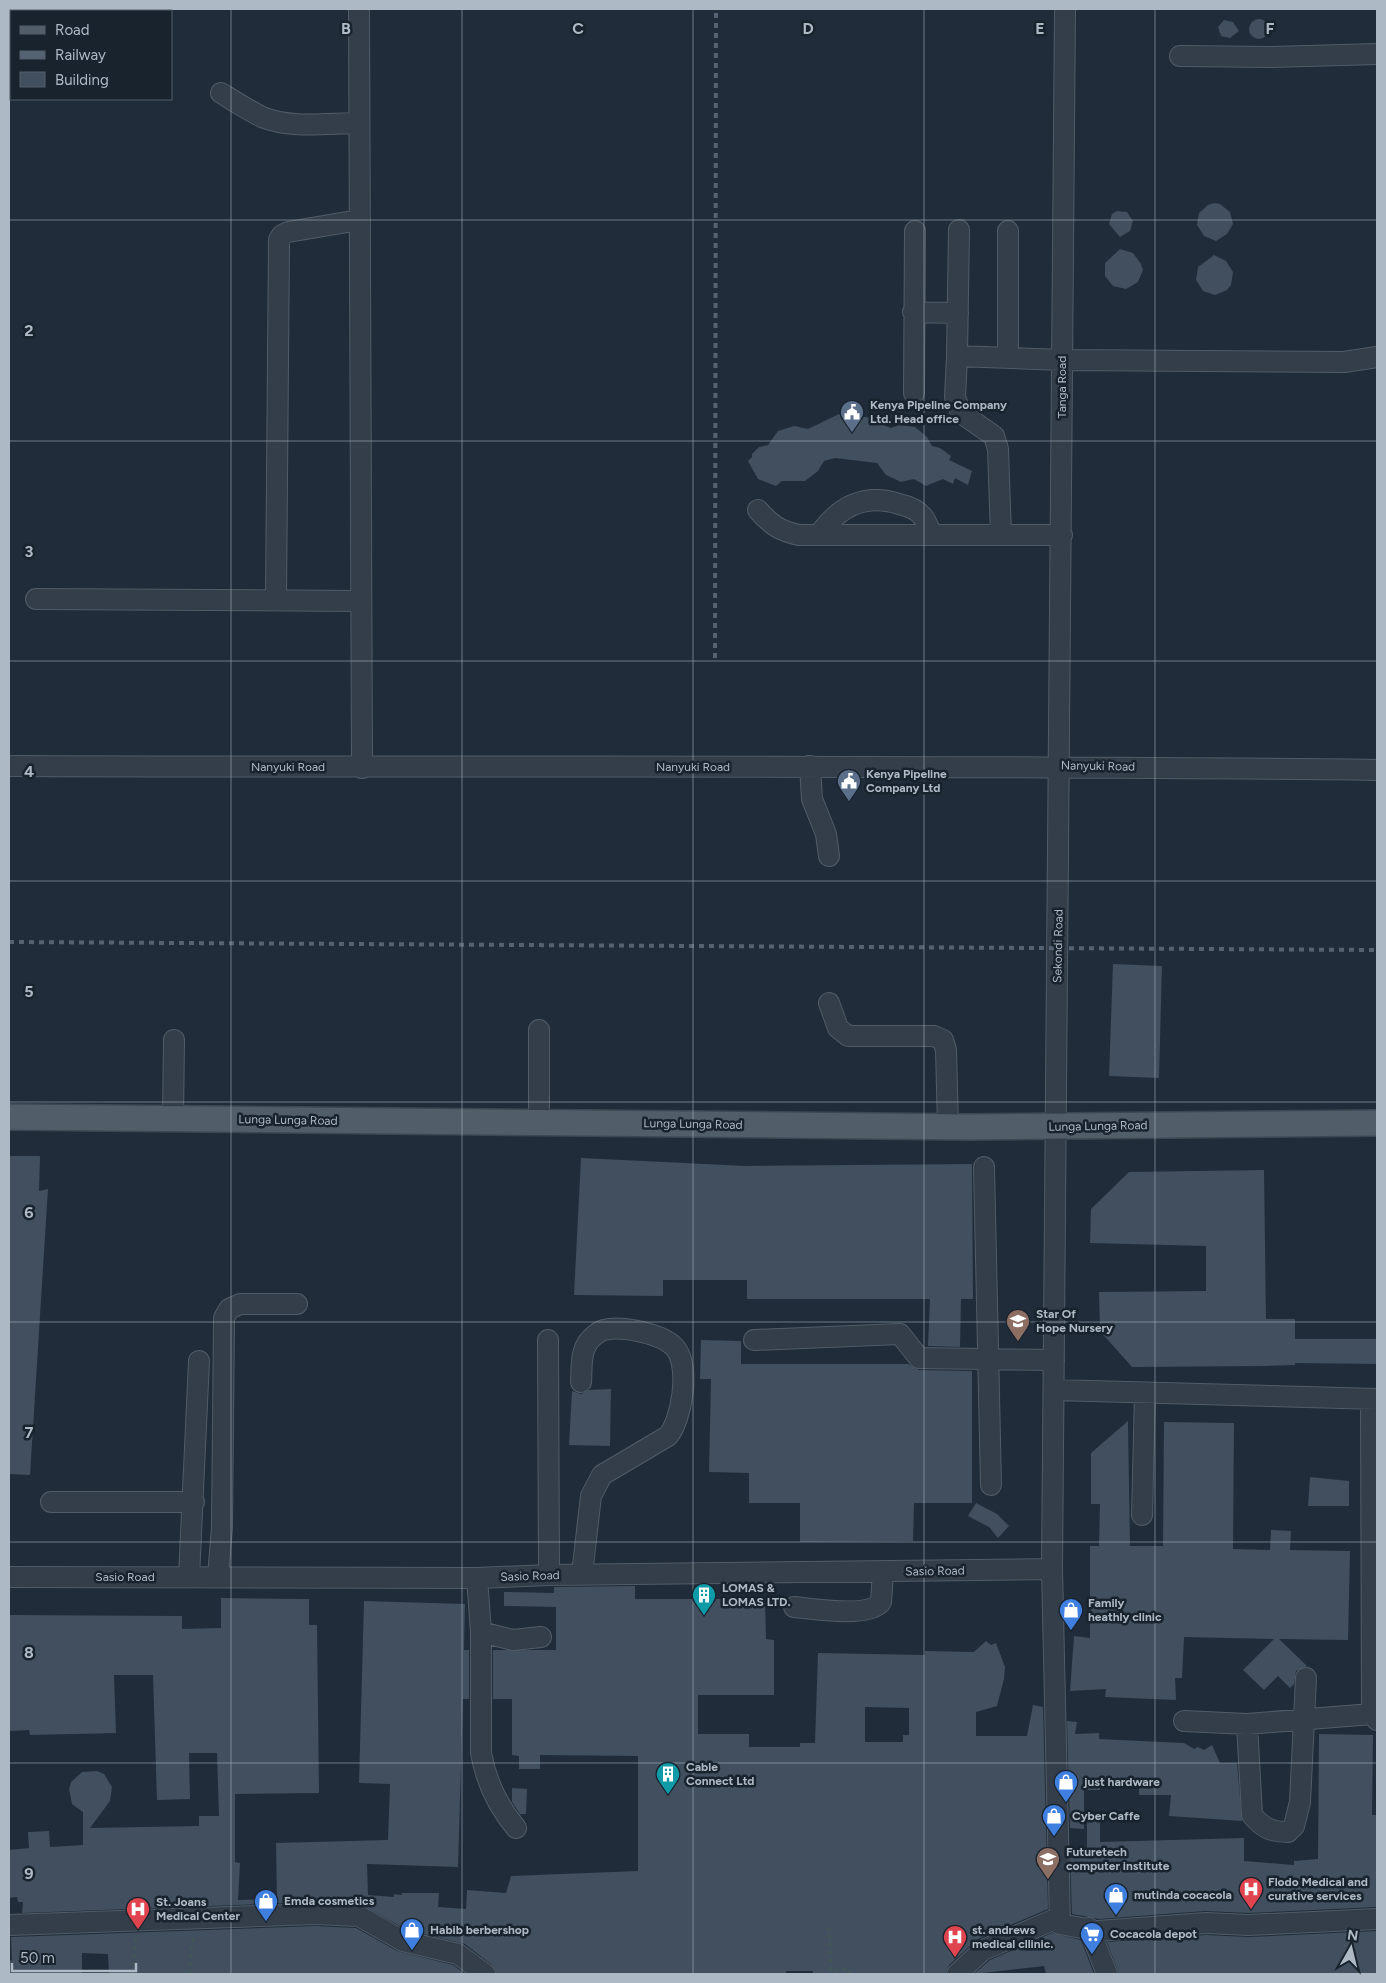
<svg xmlns="http://www.w3.org/2000/svg" width="1386" height="1983" font-family="Figtree,sans-serif">
	<style>
		.building { fill: #414f5e; fill-rule: evenodd }
		.lines { fill: none; stroke-linecap: round; stroke-linejoin: round }
		.minor-casing { stroke: #515c68; stroke-width: 22 }
		.major-casing { stroke: #3d4753; stroke-width: 28 }
		.path { stroke: #405658; stroke-width: 3; stroke-dasharray: 4 4; stroke-linecap: butt }
		.minor { stroke: #343e4a; stroke-width: 20 }
		.major { stroke: #525d6a; stroke-width: 25 }
		.rail { stroke: #556271; stroke-width: 4; stroke-dasharray: 5 5; stroke-linecap: butt }
		.grid { fill: none; stroke: #aeb9c6; stroke-width: 1; stroke-opacity: 0.55 }
		.labels { text-anchor: middle; stroke-width: 5; stroke-linejoin: round; paint-order: stroke }
		.street-label { font-size: 12px; fill: #aeb9c6; stroke: #19232e }
		.poi-label { font-size: 12px; font-weight: bold; fill: #aeb9c6; stroke: #19232e; text-anchor: start }
		.grid-label { font-size: 16px; text-anchor: middle; font-weight: bold; fill: #aeb9c6; stroke: #19232e; stroke-width: 5; stroke-linejoin: round; paint-order: stroke }
	</style>
	<rect width="100%" height="100%" fill="#202c3a"/>
	<path class="building" d="M1249 29a10 10 0 1 1 20 0a10 10 0 1 1-20 0Z
		M 1224,20 L 1233,22 L 1239,31 L 1230,38 L 1221,36 L 1218,27 Z
		M 1214,203 L 1220,204 L 1230,212 L 1233,224 L 1227,234 L 1216,241 L 1204,236 L 1197,225 L 1199,213 L 1208,205 Z
		M 1117,211 L 1127,212 L 1133,221 L 1130,231 L 1120,237 L 1109,224 L 1112,214 Z
		M 1120,249 L 1133,253 L 1141,264 L 1143,270 L 1138,282 L 1126,289 L 1113,286 L 1105,276 L 1105,263 Z
		M 1214,255 L 1226,261 L 1233,272 L 1231,285 L 1227,290 L 1215,295 L 1203,291 L 1196,280 L 1198,267 Z
		M 839,414 L 874,418 L 874,421 L 891,428 L 899,425 L 915,427 L 927,437 L 932,446 L 940,448 L 951,456 L 949,460 L 972,471 L 968,485 L 955,478 L 953,484 L 943,479 L 926,486 L 914,479 L 901,482 L 886,475 L 877,463 L 835,458 L 824,461 L 818,471 L 805,481 L 782,481 L 776,486 L 758,479 L 748,461 L 752,457 L 752,454 L 759,447 L 768,445 L 778,431 L 794,426 L 808,429 Z
		M 1113,964 L 1162,966 L 1159,1078 L 1109,1076 Z
		M 9,1156 L 40,1156 L 39,1191 L 48,1189 L 30,1475 L 9,1474 Z
		M 581,1158 L 746,1166 L 972,1164 L 973,1299 L 961,1299 L 960,1347 L 928,1346 L 930,1299 L 747,1299 L 747,1280 L 663,1280 L 663,1296 L 574,1295 Z
		M 1264,1170 L 1266,1319 L 1295,1319 L 1295,1339 L 1377,1339 L 1377,1364 L 1295,1363 L 1295,1365 L 1266,1366 L 1132,1367 L 1100,1331 L 1099,1292 L 1206,1291 L 1206,1246 L 1090,1243 L 1091,1209 L 1129,1172 Z
		M 701,1340 L 741,1341 L 741,1364 L 908,1364 L 919,1370 L 972,1371 L 972,1503 L 914,1503 L 913,1541 L 800,1542 L 800,1503 L 749,1503 L 749,1473 L 709,1472 L 711,1379 L 700,1379 Z
		M 611,1389 L 610,1446 L 569,1445 L 572,1391 L 581,1394 L 589,1390 Z
		M 1128,1421 L 1130,1546 L 1163,1546 L 1164,1422 L 1234,1423 L 1233,1549 L 1270,1550 L 1271,1530 L 1291,1531 L 1290,1550 L 1350,1551 L 1348,1640 L 1279,1639 L 1307,1666 L 1296,1671 L 1294,1684 L 1290,1688 L 1278,1676 L 1264,1690 L 1243,1670 L 1274,1639 L 1184,1637 L 1182,1678 L 1175,1678 L 1176,1700 L 1105,1697 L 1106,1689 L 1070,1691 L 1074,1636 L 1090,1638 L 1090,1546 L 1099,1546 L 1100,1504 L 1091,1504 L 1091,1453 Z
		M 1310,1477 L 1349,1481 L 1349,1506 L 1308,1506 Z
		M 976,1503 L 997,1514 L 1009,1526 L 998,1538 L 989,1527 L 968,1516 Z
		M 635,1586 L 635,1599 L 765,1599 L 766,1639 L 774,1640 L 774,1695 L 698,1695 L 698,1734 L 749,1734 L 749,1747 L 800,1747 L 800,1743 L 815,1743 L 818,1653 L 925,1655 L 925,1651 L 974,1652 L 986,1641 L 991,1645 L 996,1643 L 1005,1667 L 1004,1679 L 997,1706 L 976,1712 L 976,1736 L 1027,1736 L 1033,1705 L 1043,1707 L 1048,1909 L 978,1939 L 949,1965 L 945,1974 L 813,1974 L 813,1971 L 786,1971 L 786,1974 L 497,1974 L 492,1965 L 465,1944 L 407,1930 L 360,1904 L 315,1902 L 22,1913 L 23,1902 L 18,1902 L 17,1897 L 9,1898 L 9,1850 L 29,1848 L 28,1832 L 49,1831 L 50,1847 L 83,1845 L 83,1812 L 72,1804 L 69,1789 L 71,1782 L 82,1772 L 97,1771 L 104,1774 L 112,1787 L 110,1801 L 90,1828 L 199,1826 L 199,1816 L 219,1816 L 217,1753 L 189,1753 L 190,1799 L 157,1800 L 153,1675 L 114,1675 L 116,1733 L 30,1735 L 29,1730 L 9,1731 L 9,1615 L 182,1616 L 182,1629 L 221,1628 L 221,1598 L 309,1599 L 309,1625 L 317,1625 L 319,1793 L 235,1794 L 235,1862 L 240,1863 L 238,1900 L 277,1899 L 276,1843 L 388,1840 L 390,1784 L 359,1783 L 364,1601 L 465,1604 L 464,1650 L 469,1650 L 469,1699 L 463,1699 L 458,1867 L 367,1864 L 368,1895 L 394,1897 L 394,1894 L 402,1895 L 402,1893 L 439,1893 L 438,1907 L 466,1909 L 467,1890 L 506,1893 L 511,1876 L 638,1871 L 638,1756 L 540,1755 L 540,1769 L 519,1769 L 519,1756 L 512,1755 L 512,1699 L 493,1699 L 493,1650 L 556,1650 L 556,1607 L 504,1606 L 504,1592 L 554,1593 L 554,1587 ZM 865,1707 L 909,1708 L 909,1735 L 903,1735 L 903,1742 L 865,1742 Z
		M 1067,1721 L 1077,1722 L 1075,1734 L 1099,1733 L 1099,1739 L 1184,1743 L 1194,1749 L 1198,1747 L 1204,1750 L 1212,1745 L 1220,1763 L 1237,1763 L 1242,1821 L 1169,1816 L 1171,1795 L 1139,1795 L 1139,1787 L 1100,1788 L 1100,1790 L 1084,1790 L 1084,1829 L 1070,1828 Z
		M 1319,1734 L 1373,1735 L 1372,1815 L 1377,1815 L 1377,1907 L 1248,1913 L 1205,1911 L 1099,1919 L 1072,1914 L 1070,1858 L 1087,1857 L 1087,1818 L 1100,1818 L 1100,1842 L 1244,1838 L 1244,1861 L 1294,1865 L 1294,1861 L 1318,1859 Z
		M 512,1788 L 527,1789 L 526,1814 L 520,1814 L 512,1802 Z
		M 315,1926 L 356,1928 L 397,1951 L 453,1965 L 465,1974 L 109,1974 L 108,1954 L 82,1953 L 82,1973 L 9,1974 L 9,1961 L 12,1960 L 11,1937 Z
		M 1377,1931 L 1377,1974 L 1119,1974 L 1107,1942 L 1206,1935 L 1249,1937 Z
		M 1052,1933 L 1081,1940 L 1094,1974 L 1046,1974 L 1044,1966 L 974,1974 L 990,1960 Z"/>
	<g class="lines">
		<g class="minor-casing">
			<path id="minor" d="M 359,9 L 362,768
				M 1180,56 L 1271,57 L 1377,54
				M 221,93 C 234,101 248,110 262,117 C 291,129 328,123 359,123
				M 959,230 L 957,356 L 1062,360 L 1344,362 L 1377,357
				M 1008,231 L 1008,357
				M 913,312 L 958,313
				M 957,356 L 955,397 L 961,413 L 994,436 L 998,449 L 1001,535
				M 914,393 L 915,231
				M 758,510 C 771,525 780,531 799,535 L 1062,535
				M 819,535 C 839,506 865,493 899,504 C 908,506 918,510 923,517 C 927,522 929,529 932,535
				M 36,599 L 361,601
				M 276,600 L 279,240 L 282,235 L 288,232 L 359,220
				M 9,766 C 465,768 921,764 1377,770
				M 810,766 L 812,799 L 826,834 L 829,856
				M 829,1003 L 838,1028 L 848,1036 L 934,1036 L 943,1040 L 946,1050 L 948,1126
				M 539,1030 L 539,1122
				M 173,1118 L 174,1040
				M 984,1167 L 991,1485
				M 548,1340 L 549,1575
				M 754,1340 L 900,1334 L 919,1358 L 1054,1360
				M 581,1382 C 582,1369 580,1352 589,1341 C 592,1337 599,1331 604,1330 C 621,1325 665,1334 676,1349 C 690,1368 682,1419 668,1436 L 602,1475 L 591,1496 L 582,1574
				M 1055,1390 L 1377,1399
				M 1371,1399 L 1372,1714 L 1377,1720
				M 51,1502 L 194,1502
				M 1142,1515 L 1145,1393
				M 9,1577 L 477,1578 L 549,1575 L 1052,1569
				M 189,1577 L 199,1361
				M 218,1577 L 222,1527 L 224,1318 L 229,1309 L 240,1304 L 297,1304
				M 477,1578 L 481,1632 L 481,1753 C 486,1782 497,1805 516,1828
				M 794,1607 C 813,1609 869,1618 881,1602 L 883,1572
				M 481,1632 L 513,1640 L 541,1637
				M 1184,1721 L 1247,1724 L 1372,1714
				M 1247,1724 L 1252,1815 C 1263,1828 1271,1832 1288,1832 L 1294,1826 L 1300,1802 L 1306,1678
				M 1060,1924 L 1052,1569 L 1065,9
				M 9,1925 L 315,1914 L 359,1916 L 403,1941 L 458,1954 L 485,1974
				M 1089,1928 L 1107,1974
				M 957,1974 L 983,1950 L 1053,1920 L 1060,1924 L 1098,1931 L 1206,1923 L 1248,1925 L 1377,1919"/>
		</g>
		<g class="major-casing">
			<path id="major" d="M 9,1117 L 969,1127 L 1377,1123"/>
		</g>
		<path class="path" d="M 829,1927 L 831,1971 L 849,1969 L 849,1974
			M 133,1974 L 136,1937
			M 189,1974 L 193,1936"/>
		<use href="#minor" class="minor"/>
		<use href="#major" class="major"/>
		<path class="rail" d="M 715,658 L 716,9
			M 9,942 L 1377,950"/>
	</g>
	<path class="grid" d="M 231,9 L 231,1974M 462,9 L 462,1974M 693,9 L 693,1974M 924,9 L 924,1974M 1155,9 L 1155,1974M 9,220 L 1377,220M 9,441 L 1377,441M 9,661 L 1377,661M 9,881 L 1377,881M 9,1102 L 1377,1102M 9,1322 L 1377,1322M 9,1542 L 1377,1542M 9,1763 L 1377,1763"/>
	<defs>
		<g id="civic-pin" transform="scale(1.25)"><path d="M0 17L-7.5 6A9.5 9.5 0 1 1 7.5 6Z" fill="#5c6f8a" stroke="#19232e"/><path d="M-.6-6.5H3V-4.5H.6V-3L4-1V1h2V6H-6V1h2V-1L-.6-3ZM-1.2 2.5V6h2.4V2.5Z" fill="#fff"/></g>
		<g id="school-pin" transform="scale(1.25)"><path d="M0 17L-7.5 6A9.5 9.5 0 1 1 7.5 6Z" fill="#8d6e63" stroke="#19232e"/><path d="M0-5L7-2L0 1L-7-2ZM-4 1L0 2.5L4 1V4Q0 6-4 4Z" fill="#fff"/></g>
		<g id="building-pin" transform="scale(1.25)"><path d="M0 17L-7.5 6A9.5 9.5 0 1 1 7.5 6Z" fill="#0f9aa8" stroke="#19232e"/><path d="M-4-6H4V6H1V3H-1V6H-4ZM-2.5-4.3h1.7v1.8h-1.7ZM.8-4.3h1.7v1.8H.8ZM-2.5-1h1.7V.8h-1.7ZM.8-1h1.7V.8H.8Z" fill="#fff"/></g>
		<g id="shop-pin" transform="scale(1.25)"><path d="M0 17L-7.5 6A9.5 9.5 0 1 1 7.5 6Z" fill="#3f7fe0" stroke="#19232e"/><path d="M-5-2.5h2.3a2.7 3.5 0 0 1 5.4 0H5L5.5 6h-11ZM-1.5-2.5h3a1.5 2.3 0 0 0-3 0Z" fill="#fff"/></g>
		<g id="university-pin" transform="scale(1.25)"><path d="M0 17L-7.5 6A9.5 9.5 0 1 1 7.5 6Z" fill="#8d6e63" stroke="#19232e"/><path d="M0-5L7-2L0 1L-7-2ZM-4 1L0 2.5L4 1V4Q0 6-4 4Z" fill="#fff"/></g>
		<g id="hospital-pin" transform="scale(1.25)"><path d="M0 17L-7.5 6A9.5 9.5 0 1 1 7.5 6Z" fill="#e0444e" stroke="#19232e"/><path d="M-5-5h3v3.5h4V-5h3V5h-3V1.5h-4V5h-3Z" fill="#fff"/></g>
		<g id="supermarket-pin" transform="scale(1.25)"><path d="M0 17L-7.5 6A9.5 9.5 0 1 1 7.5 6Z" fill="#3f7fe0" stroke="#19232e"/><path d="M-6-5.5h2.5l.6 2H6L4.5 2H-2.5L-4.4-4H-6ZM-1.5 3.2a1.3 1.3 0 1 0 .1 0ZM3 3.2a1.3 1.3 0 1 0 .1 0Z" fill="#fff"/></g>
	</defs>
	<g fill-rule="evenodd">
		<use href="#civic-pin" x="852" y="412"/>
		<use href="#civic-pin" x="849" y="781"/>
		<use href="#school-pin" x="1018" y="1321"/>
		<use href="#building-pin" x="704" y="1595"/>
		<use href="#shop-pin" x="1071" y="1610"/>
		<use href="#building-pin" x="668" y="1774"/>
		<use href="#shop-pin" x="1066" y="1782"/>
		<use href="#shop-pin" x="1054" y="1816"/>
		<use href="#university-pin" x="1048" y="1859"/>
		<use href="#hospital-pin" x="1251" y="1889"/>
		<use href="#shop-pin" x="1116" y="1895"/>
		<use href="#shop-pin" x="266" y="1901"/>
		<use href="#hospital-pin" x="138" y="1909"/>
		<use href="#shop-pin" x="412" y="1930"/>
		<use href="#supermarket-pin" x="1092" y="1934"/>
		<use href="#hospital-pin" x="955" y="1937"/>
	</g>
	<g class="labels">
		<g class="street-label">
			<text transform="translate(1062 387) rotate(-90)" y="4">Tanga Road</text>
			<text transform="translate(1098 766) rotate(1)" y="4">Nanyuki Road</text>
			<text x="288" y="771">Nanyuki Road</text>
			<text x="693" y="771">Nanyuki Road</text>
			<text transform="translate(1058 946) rotate(-89)" y="4">Sekondi Road</text>
			<text transform="translate(288 1120) rotate(1)" y="4">Lunga Lunga Road</text>
			<text transform="translate(693 1124) rotate(1)" y="4">Lunga Lunga Road</text>
			<text transform="translate(1098 1126) rotate(-1)" y="4">Lunga Lunga Road</text>
			<text transform="translate(935 1571) rotate(-1)" y="4">Sasio Road</text>
			<text transform="translate(530 1576) rotate(-2)" y="4">Sasio Road</text>
			<text x="125" y="1581">Sasio Road</text>
		</g>
		<g class="poi-label">
			<text x="870" y="409">Kenya Pipeline Company<tspan x="870" dy="14">Ltd. Head office</tspan></text>
			<text x="866" y="778">Kenya Pipeline<tspan x="866" dy="14">Company Ltd</tspan></text>
			<text x="1036" y="1318">Star Of<tspan x="1036" dy="14">Hope Nursery</tspan></text>
			<text x="722" y="1592">LOMAS &amp;<tspan x="722" dy="14">LOMAS LTD.</tspan></text>
			<text x="1088" y="1607">Family<tspan x="1088" dy="14">heathly clinic</tspan></text>
			<text x="686" y="1771">Cable<tspan x="686" dy="14">Connect Ltd</tspan></text>
			<text x="1084" y="1786">just hardware</text>
			<text x="1072" y="1820">Cyber Caffe</text>
			<text x="1066" y="1856">Futuretech<tspan x="1066" dy="14">computer institute</tspan></text>
			<text x="1268" y="1886">Flodo Medical and<tspan x="1268" dy="14">curative services</tspan></text>
			<text x="1134" y="1899">mutinda cocacola</text>
			<text x="284" y="1905">Emda cosmetics</text>
			<text x="156" y="1906">St. Joans<tspan x="156" dy="14">Medical Center</tspan></text>
			<text x="430" y="1934">Habib berbershop</text>
			<text x="972" y="1934">st. andrews<tspan x="972" dy="14">medical cllinic.</tspan></text>
			<text x="1110" y="1938">Cocacola depot</text>
		</g>
	</g>
	<g class="grid-label">
		<text x="346" y="34">B</text>
		<text x="578" y="34">C</text>
		<text x="808" y="34">D</text>
		<text x="1040" y="34">E</text>
		<text x="1270" y="34">F</text>
		<text x="29" y="336">2</text>
		<text x="29" y="557">3</text>
		<text x="29" y="777">4</text>
		<text x="29" y="997">5</text>
		<text x="29" y="1218">6</text>
		<text x="29" y="1438">7</text>
		<text x="29" y="1658">8</text>
		<text x="29" y="1879">9</text>
	</g>
	<rect width="1386" height="1983" fill="none" stroke="#aeb9c6" stroke-width="20"/>
	<rect x="10" y="10" width="162" height="90" fill="#19232e" stroke="#555f6b"/>
	<rect x="20" y="26" width="25" height="8" fill="#525d6a" stroke="#555f6b"/>
	<text x="55" y="35" font-size="15" fill="#aeb9c6">Road</text>
	<rect x="20" y="51" width="25" height="8" fill="#556271" stroke="#555f6b"/>
	<text x="55" y="60" font-size="15" fill="#aeb9c6">Railway</text>
	<rect x="20" y="72" width="25" height="15" fill="#414f5e" stroke="#555f6b"/>
	<text x="55" y="85" font-size="15" fill="#aeb9c6">Building</text>
	<g transform="translate(1351 1948) rotate(8)" stroke="#19232e" stroke-width="4" paint-order="stroke">
	<path d="M0-4L9 19L0 12L-9 19Z" fill="#aeb9c6"/>
	<text y="-8" font-size="14" font-weight="bold" text-anchor="middle" fill="#aeb9c6">N</text>
	</g>
	<path d="M12 1963v8h124v-8" fill="none" stroke="#aeb9c6" stroke-width="2.5"/>
	<text x="20" y="1963" font-size="15" fill="#aeb9c6" stroke="#19232e" stroke-width="4" paint-order="stroke">50 m</text>
</svg>
